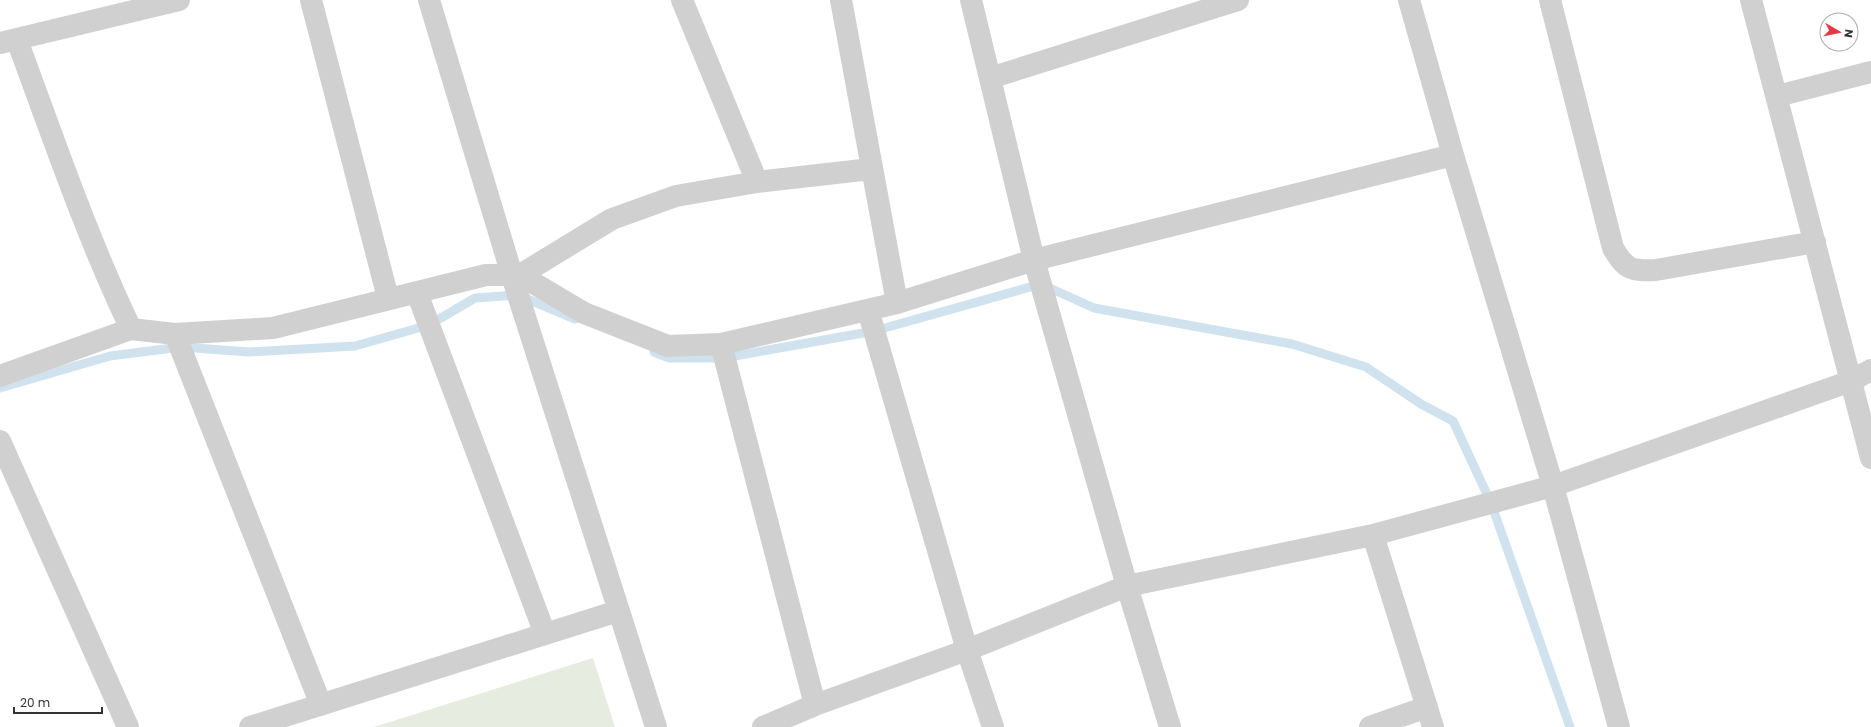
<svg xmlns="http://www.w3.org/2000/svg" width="1871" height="727" font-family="Poppins,sans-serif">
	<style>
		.garden { fill: #e6ecdf }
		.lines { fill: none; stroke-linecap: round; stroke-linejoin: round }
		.stream { stroke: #cfe2ee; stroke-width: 9 }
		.minor { stroke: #d0d0d0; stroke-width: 22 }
	</style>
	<rect width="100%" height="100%" fill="#fff"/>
	<path class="garden" d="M 593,658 L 615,727 L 374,727 Z"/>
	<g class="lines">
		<path class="stream" d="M 654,352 L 669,358 L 724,358 L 874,331 L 1041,284 L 1094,308 L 1292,344 L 1366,367 L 1421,404 L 1453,421 L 1491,503 L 1570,727
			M 0,388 L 110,356 L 181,347 L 249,352 L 355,346 L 429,325 L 475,298 L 518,295 L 575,319"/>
		<path class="minor" d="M 311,0 L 388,298
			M 429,0 L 518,295 L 656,727
			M 682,0 L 757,182
			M 841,0 L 897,303
			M 971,0 L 1034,260 L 1127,586 L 1170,727
			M 1409,0 L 1453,155 L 1553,486 L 1619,727
			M 1550,0 L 1613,248 C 1626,270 1631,271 1656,270 L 1815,242
			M 1751,0 L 1871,458
			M 17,40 C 53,137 86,235 131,329 L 175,334 L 273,328 L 486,275 L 520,275 L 584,313 L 668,346 L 721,344 L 897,303 L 1034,260 L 1453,155
			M 0,43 L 179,0
			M 990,78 L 1238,0
			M 1777,96 L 1871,72
			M 520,275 L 612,219 L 676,196 L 757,182 L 871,169
			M 417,293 L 545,634
			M 868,310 L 967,650 L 993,727
			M 175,334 L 321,705
			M 721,344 L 815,705
			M 0,376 L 131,329
			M 0,441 L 128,727
			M 1373,535 L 1433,727
			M 250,727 L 618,611
			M 763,727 L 815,705 L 967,650 L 1127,586 L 1373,535 L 1553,486 L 1851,381 L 1871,370
			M 1370,727 L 1427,707"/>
	</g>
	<g transform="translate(1839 32) rotate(99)"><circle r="19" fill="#ffffff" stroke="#adadad"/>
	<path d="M0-3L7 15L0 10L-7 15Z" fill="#e63946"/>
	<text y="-6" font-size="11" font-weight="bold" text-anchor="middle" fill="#333333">N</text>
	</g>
	<path d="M14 707v6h88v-6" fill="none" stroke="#333333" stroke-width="2"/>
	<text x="20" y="707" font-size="12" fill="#333333" stroke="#ffffff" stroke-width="3" paint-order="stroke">20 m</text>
</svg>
